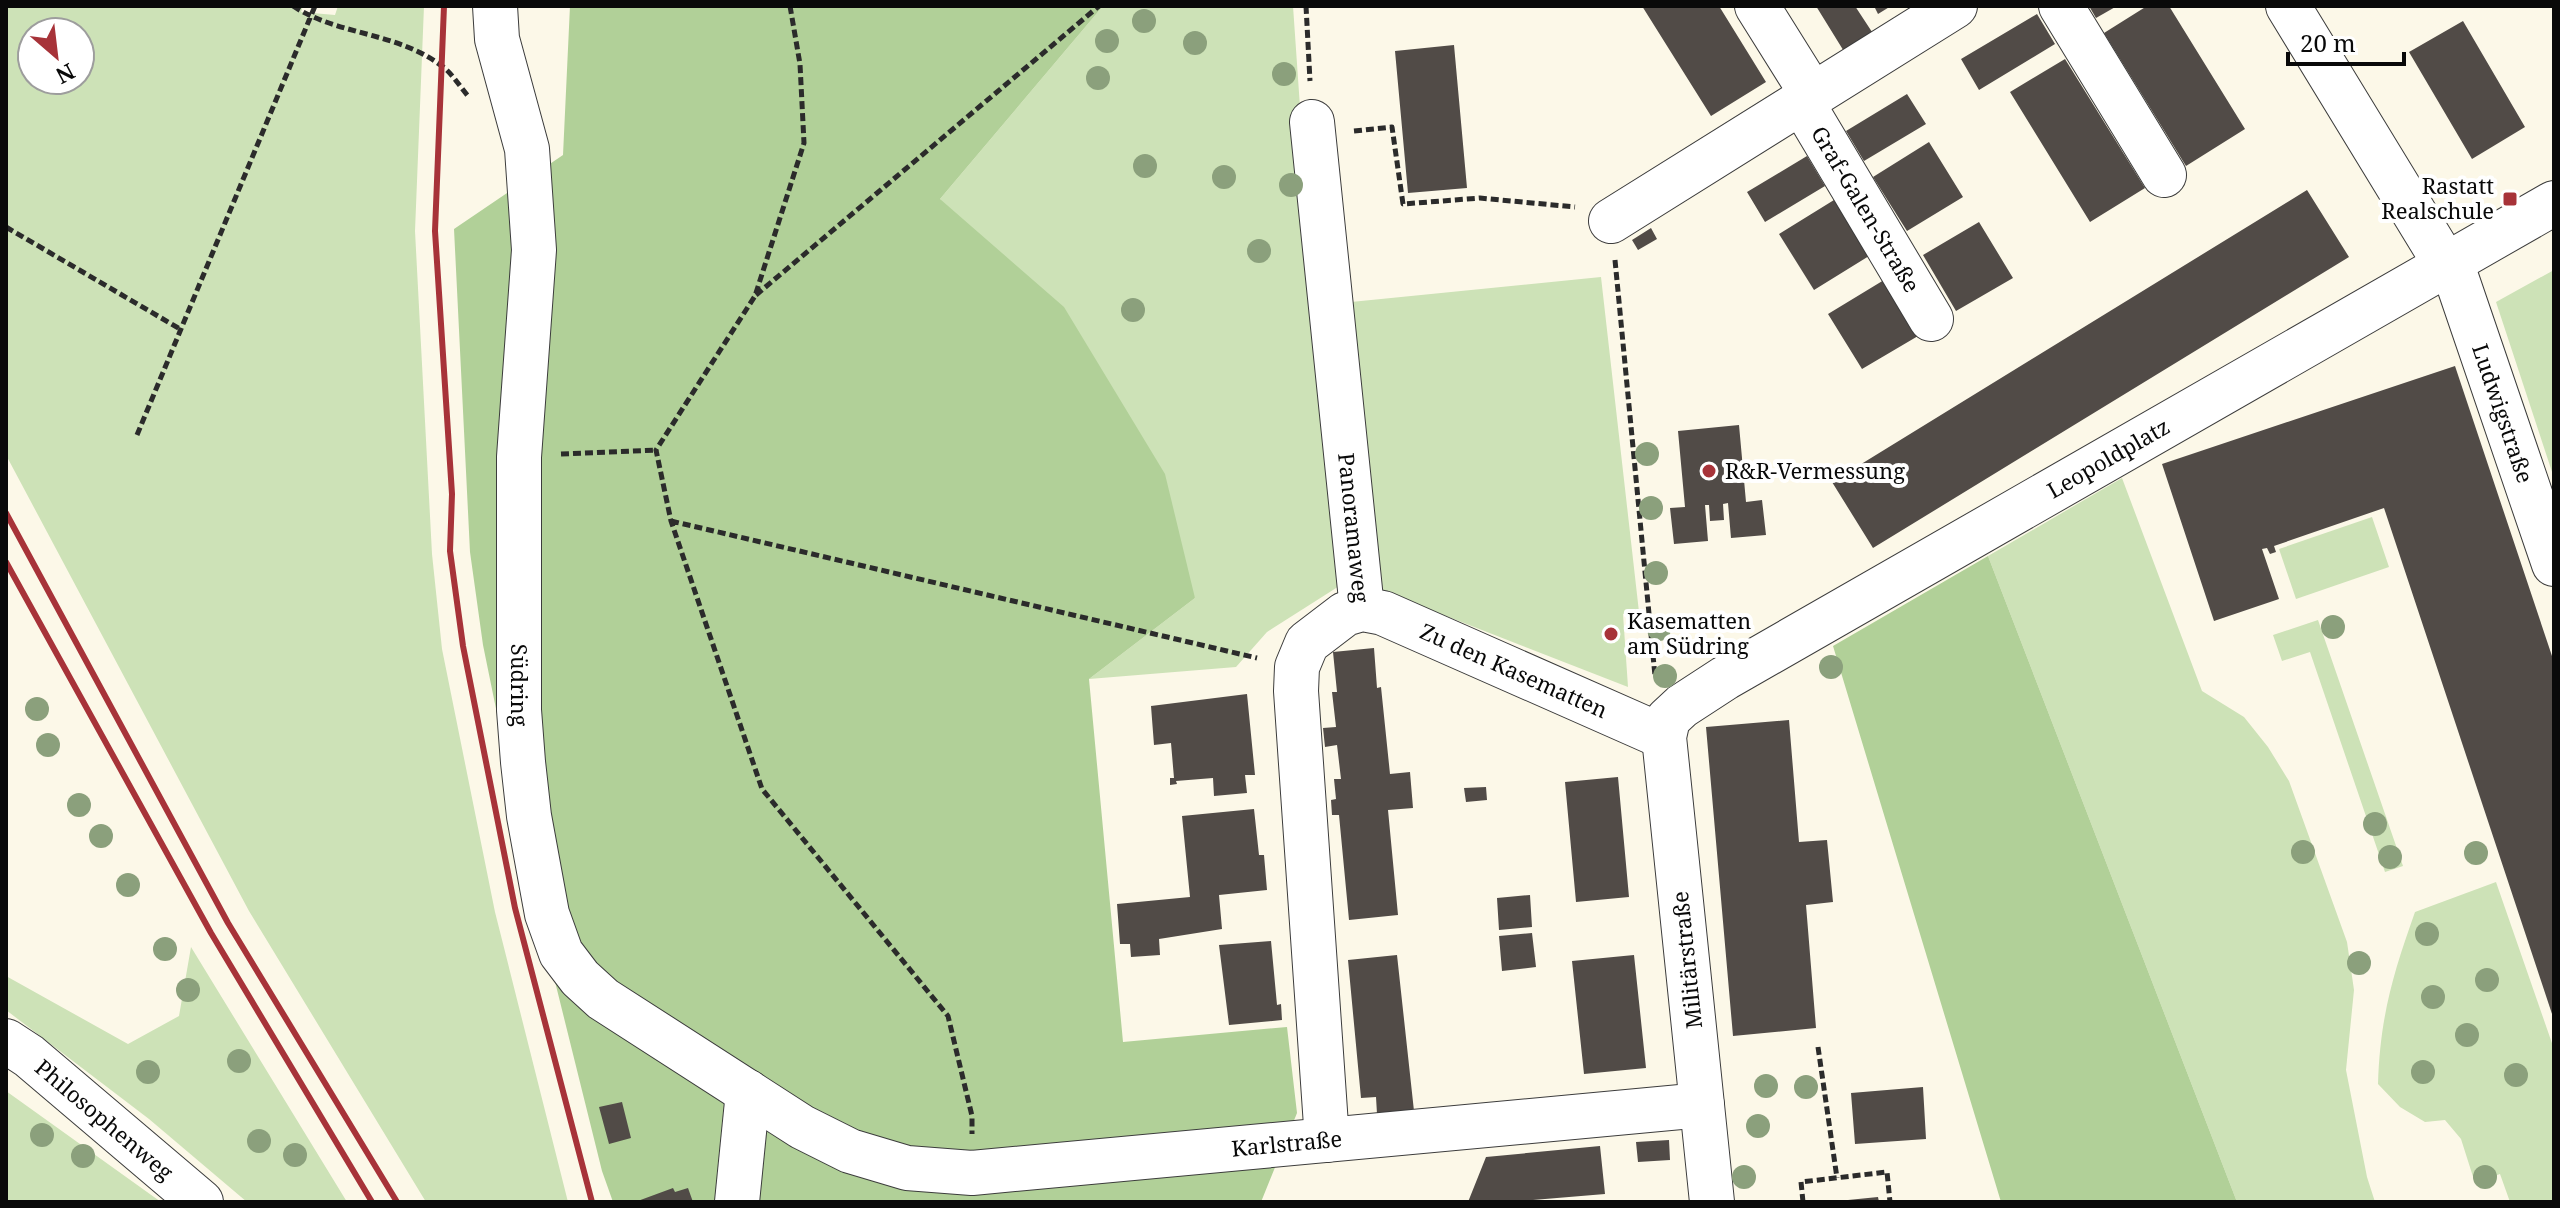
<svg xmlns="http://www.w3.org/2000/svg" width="2560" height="1208" font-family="'Noto Serif',serif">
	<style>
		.green { fill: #cde2b7; fill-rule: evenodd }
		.forest { fill: #b1d098 }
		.building { fill: #514b47 }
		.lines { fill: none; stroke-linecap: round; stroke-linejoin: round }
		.minor-casing { stroke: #3c3c3c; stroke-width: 46 }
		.path { stroke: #2b2b2b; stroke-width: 5; stroke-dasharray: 8 4; stroke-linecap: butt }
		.minor { stroke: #fff; stroke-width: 44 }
		.rail { stroke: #a73339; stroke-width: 6 }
		.tree { fill: #8ba07c }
		.poi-dot { fill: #a73339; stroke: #fff; stroke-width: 3 }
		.labels { text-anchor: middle; stroke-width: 8; stroke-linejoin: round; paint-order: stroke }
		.poi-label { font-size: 22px; fill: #090909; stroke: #fff; text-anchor: start }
		.street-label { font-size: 22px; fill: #090909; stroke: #fff }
	</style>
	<rect width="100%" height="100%" fill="#fcf8e8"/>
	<path class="green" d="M 6,6 L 303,6 L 301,12 L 335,15 L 338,6 L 424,6 L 415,231 L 432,554 L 442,649 L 495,912 L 568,1202 L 426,1202 L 249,911 L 6,455 ZM 80,32 L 80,80 L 32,80 L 32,32 Z
		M 1103,6 L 1293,6 L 1314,309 L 1344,583 L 1267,632 L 1236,667 L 1089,679 L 1195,598 L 940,199 Z
		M 2554,270 L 2554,478 L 2496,302 Z
		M 1601,277 L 1639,612 L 1623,614 L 1628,687 L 1377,589 L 1351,302 Z
		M 2122,478 L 2202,691 L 2244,717 L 2268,747 L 2289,781 L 2347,942 L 2354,990 L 2346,1070 L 2367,1177 L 2375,1202 L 2237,1202 L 1988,556 Z
		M 2372,517 L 2389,567 L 2296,599 L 2279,549 Z
		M 2318,620 L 2403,866 L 2385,872 L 2310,652 L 2282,661 L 2273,635 Z
		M 2496,882 L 2554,1049 L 2554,1202 L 2510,1202 L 2500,1174 L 2475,1183 L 2461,1139 L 2445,1120 L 2425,1122 L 2400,1107 L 2378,1084 C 2380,1017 2393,974 2415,912 Z
		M 191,947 L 347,1202 L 247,1202 L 149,1119 L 6,1010 L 6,976 L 128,1044 L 179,1016 Z
		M 6,1091 L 161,1202 L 6,1202 Z"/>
	<path class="forest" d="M 570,6 L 1103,6 L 940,199 L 1064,307 L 1165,474 L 1195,598 L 1089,679 L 1123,1042 L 1287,1027 L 1297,1113 L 1261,1202 L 613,1202 L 602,1171 L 536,905 L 483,645 L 470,552 L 454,229 L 563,155 Z
		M 1988,556 L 2237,1202 L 2001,1202 L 1833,646 Z"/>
	<path class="building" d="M 1642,6 L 1719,6 L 1766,82 L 1711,116 Z
		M 1816,6 L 1855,6 L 1874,35 L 1845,53 Z
		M 1874,6 L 1891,6 L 1878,14 Z
		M 2089,6 L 2117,6 L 2096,18 Z
		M 2147,6 L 2169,6 L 2245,129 L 2186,166 L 2104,33 Z
		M 2037,14 L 2055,44 L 1979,90 L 1961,59 Z
		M 2463,21 L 2525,127 L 2472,159 L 2409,52 Z
		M 1454,45 L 1467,188 L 1408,193 L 1395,51 Z
		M 2065,59 L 2145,188 L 2090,222 L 2010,92 Z
		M 1907,94 L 1926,124 L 1864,161 L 1846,131 Z
		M 1929,142 L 1963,197 L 1907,231 L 1873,177 Z
		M 1807,156 L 1825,186 L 1765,222 L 1747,192 Z
		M 2307,190 L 2349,257 L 1873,548 L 1832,482 Z
		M 1834,200 L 1869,256 L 1814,290 L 1779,234 Z
		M 1979,222 L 2013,278 L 1956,311 L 1923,255 Z
		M 1651,228 L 1657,239 L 1638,250 L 1632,240 Z
		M 1884,280 L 1918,336 L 1862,369 L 1828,314 Z
		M 2455,366 L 2554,662 L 2553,1017 L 2384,508 L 2274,546 L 2276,552 L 2270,554 L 2267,548 L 2262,549 L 2279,599 L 2214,621 L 2162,464 Z
		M 1739,425 L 1746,502 L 1762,500 L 1766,535 L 1731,538 L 1728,503 L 1723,504 L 1724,520 L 1710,521 L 1709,505 L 1705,505 L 1708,541 L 1674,544 L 1670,508 L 1685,507 L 1678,431 Z
		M 1374,648 L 1377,688 L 1381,687 L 1390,774 L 1410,772 L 1413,808 L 1388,810 L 1398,915 L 1349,920 L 1339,815 L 1332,815 L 1331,800 L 1336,799 L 1334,779 L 1341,779 L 1337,745 L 1325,747 L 1323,728 L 1336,727 L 1332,692 L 1337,692 L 1333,652 Z
		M 1247,694 L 1255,775 L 1245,775 L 1247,793 L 1214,796 L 1213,778 L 1176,781 L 1177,784 L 1170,785 L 1170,778 L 1174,778 L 1171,743 L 1154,745 L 1151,706 Z
		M 1789,720 L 1799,842 L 1827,840 L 1833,902 L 1806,905 L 1816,1028 L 1733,1036 L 1706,727 Z
		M 1618,777 L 1629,897 L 1576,902 L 1565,782 Z
		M 1486,787 L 1487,800 L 1466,802 L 1464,788 Z
		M 1254,809 L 1259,855 L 1264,855 L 1267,890 L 1219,895 L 1222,929 L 1159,939 L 1160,955 L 1131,957 L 1130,944 L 1120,944 L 1117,904 L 1190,897 L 1182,816 Z
		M 1530,895 L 1532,927 L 1499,930 L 1497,898 Z
		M 1532,933 L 1536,967 L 1502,971 L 1499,936 Z
		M 1271,941 L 1277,1005 L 1281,1004 L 1282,1020 L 1229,1025 L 1219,945 Z
		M 1397,955 L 1414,1111 L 1377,1114 L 1376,1097 L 1361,1098 L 1348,960 Z
		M 1634,955 L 1646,1068 L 1584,1074 L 1572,961 Z
		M 1923,1087 L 1926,1139 L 1855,1144 L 1851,1093 Z
		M 622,1102 L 631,1138 L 609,1144 L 599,1107 Z
		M 1669,1140 L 1670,1160 L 1638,1162 L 1636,1142 Z
		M 1600,1146 L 1605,1194 L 1508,1202 L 1468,1202 L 1486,1157 Z
		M 673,1188 L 675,1192 L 688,1188 L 693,1202 L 635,1202 Z
		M 1878,1197 L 1879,1202 L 1848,1202 L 1848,1200 Z"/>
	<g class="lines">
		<g class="minor-casing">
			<g id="minor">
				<path id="s1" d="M 495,6 L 497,39 L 527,149 L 534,250 L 519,457 L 519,710 L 523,762 L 529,816 L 547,914 L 561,953 L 580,978 L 603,999 L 802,1127 L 850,1151 L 907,1168 L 972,1173 L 1702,1105"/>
				<path d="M 1757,6 L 1812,94"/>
				<path d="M 2061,6 L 2164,175"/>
				<path d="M 2288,6 L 2446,265"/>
				<path id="s2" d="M 1801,101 L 1931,319"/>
				<path id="s3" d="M 1312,122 L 1362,609"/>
				<path d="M 1611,221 L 1955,6"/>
				<path id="s4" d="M 2451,262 L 2554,564"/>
				<path id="s5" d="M 6,1041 L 29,1056 L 201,1202"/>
				<path id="s6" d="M 1327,1140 L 1296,691 L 1297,667 L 1307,643 L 1345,614 L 1362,609 L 1383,613 L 1664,737"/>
				<path d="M 737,1202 L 748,1092"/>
				<path id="s7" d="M 1712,1202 L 1664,737 L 1668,719 L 1682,706 L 1725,678 L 2554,203"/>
			</g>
		</g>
		<path class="path" d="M 293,6 C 337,35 395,32 439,64 C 451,71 459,86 469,97
			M 790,6 L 800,64 L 804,143 L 755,296 L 656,450 L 671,521 L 762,789 L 948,1016 L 972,1116 L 972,1134
			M 1306,6 L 1310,81
			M 1354,131 L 1392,127 L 1403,204 L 1480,198 L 1575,207
			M 6,227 L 180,329
			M 1615,260 L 1655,676
			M 756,295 L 1099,6
			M 137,435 L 315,6
			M 561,454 L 656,450
			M 671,521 L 1257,658
			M 1818,1047 L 1837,1178
			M 1803,1202 L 1801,1182 L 1887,1172 L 1890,1202"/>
		<use href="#minor" class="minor"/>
		<path class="rail" d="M 444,6 L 435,231 L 452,494 L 450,551 L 463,646 L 515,908 L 592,1202
			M 6,513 L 228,923 L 397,1202
			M 6,562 L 211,933 L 372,1202"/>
	</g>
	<g class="tree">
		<circle cx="1144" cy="21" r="12"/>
		<circle cx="1107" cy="41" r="12"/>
		<circle cx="1195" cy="43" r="12"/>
		<circle cx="1284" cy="74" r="12"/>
		<circle cx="1098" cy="78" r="12"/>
		<circle cx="1145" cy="166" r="12"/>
		<circle cx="1224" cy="177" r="12"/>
		<circle cx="1291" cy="185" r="12"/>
		<circle cx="1259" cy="251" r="12"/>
		<circle cx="1133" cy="310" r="12"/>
		<circle cx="1647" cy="454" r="12"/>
		<circle cx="1651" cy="508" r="12"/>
		<circle cx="1656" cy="573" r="12"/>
		<circle cx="2333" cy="627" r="12"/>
		<circle cx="1659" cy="629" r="12"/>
		<circle cx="1831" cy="667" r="12"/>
		<circle cx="1665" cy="676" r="12"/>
		<circle cx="37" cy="709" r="12"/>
		<circle cx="48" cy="745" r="12"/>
		<circle cx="79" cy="805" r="12"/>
		<circle cx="2375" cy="824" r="12"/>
		<circle cx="101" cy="836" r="12"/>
		<circle cx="2303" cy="852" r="12"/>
		<circle cx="2476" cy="853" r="12"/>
		<circle cx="2390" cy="857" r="12"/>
		<circle cx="128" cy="885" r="12"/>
		<circle cx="2427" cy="934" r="12"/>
		<circle cx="165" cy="949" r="12"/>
		<circle cx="2359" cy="963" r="12"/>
		<circle cx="2487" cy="980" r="12"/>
		<circle cx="188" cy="990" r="12"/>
		<circle cx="2433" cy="997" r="12"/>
		<circle cx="2467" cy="1035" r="12"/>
		<circle cx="239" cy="1061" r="12"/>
		<circle cx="148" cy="1072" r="12"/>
		<circle cx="2423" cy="1072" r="12"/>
		<circle cx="2516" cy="1075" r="12"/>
		<circle cx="1766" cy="1086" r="12"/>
		<circle cx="1806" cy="1087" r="12"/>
		<circle cx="1758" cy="1126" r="12"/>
		<circle cx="42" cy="1135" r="12"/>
		<circle cx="259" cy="1141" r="12"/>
		<circle cx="295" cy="1155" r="12"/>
		<circle cx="83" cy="1156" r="12"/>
		<circle cx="1744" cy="1177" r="12"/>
		<circle cx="2485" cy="1177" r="12"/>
	</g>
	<g class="poi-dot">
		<rect x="2502" y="191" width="16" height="16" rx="4"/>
		<circle cx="1709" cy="471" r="8"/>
		<circle cx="1611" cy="634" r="8"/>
	</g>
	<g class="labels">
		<g class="poi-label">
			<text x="2494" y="194" text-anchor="end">Rastatt<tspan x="2494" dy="25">Realschule</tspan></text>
			<text x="1725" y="479">R&amp;R-Vermessung</text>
			<text x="1627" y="629">Kasematten<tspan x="1627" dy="25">am Südring</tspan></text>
		</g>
		<g class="street-label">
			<text dy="8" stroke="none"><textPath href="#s2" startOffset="126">Graf-Galen-Straße</textPath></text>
			<text dy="8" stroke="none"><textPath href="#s4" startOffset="160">Ludwigstraße</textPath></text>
			<text dy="8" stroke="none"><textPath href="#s7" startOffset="998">Leopoldplatz</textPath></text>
			<text dy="8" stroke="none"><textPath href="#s3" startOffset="408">Panoramaweg</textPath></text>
			<text dy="8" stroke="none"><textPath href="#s6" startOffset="730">Zu den Kasematten</textPath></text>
			<text dy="8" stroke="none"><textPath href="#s1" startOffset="684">Südring</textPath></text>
			<text transform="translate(1687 960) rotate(-96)" y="8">Militärstraße</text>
			<text dy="8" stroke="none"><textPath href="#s5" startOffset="126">Philosophenweg</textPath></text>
			<text dy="8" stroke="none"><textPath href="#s1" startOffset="1750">Karlstraße</textPath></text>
		</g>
	</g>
	<rect width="2560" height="1208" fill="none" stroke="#090909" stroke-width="16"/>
	<g transform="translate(56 56) rotate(152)"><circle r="38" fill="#ffffff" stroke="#9d9d9d" stroke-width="2"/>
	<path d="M0-6L14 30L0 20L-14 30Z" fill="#a73339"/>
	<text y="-12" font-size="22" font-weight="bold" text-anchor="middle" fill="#090909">N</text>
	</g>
	<path d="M2288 52v12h116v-12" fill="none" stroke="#090909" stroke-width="4"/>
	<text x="2300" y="52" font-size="24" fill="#090909" stroke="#ffffff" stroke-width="6" paint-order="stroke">20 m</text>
</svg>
